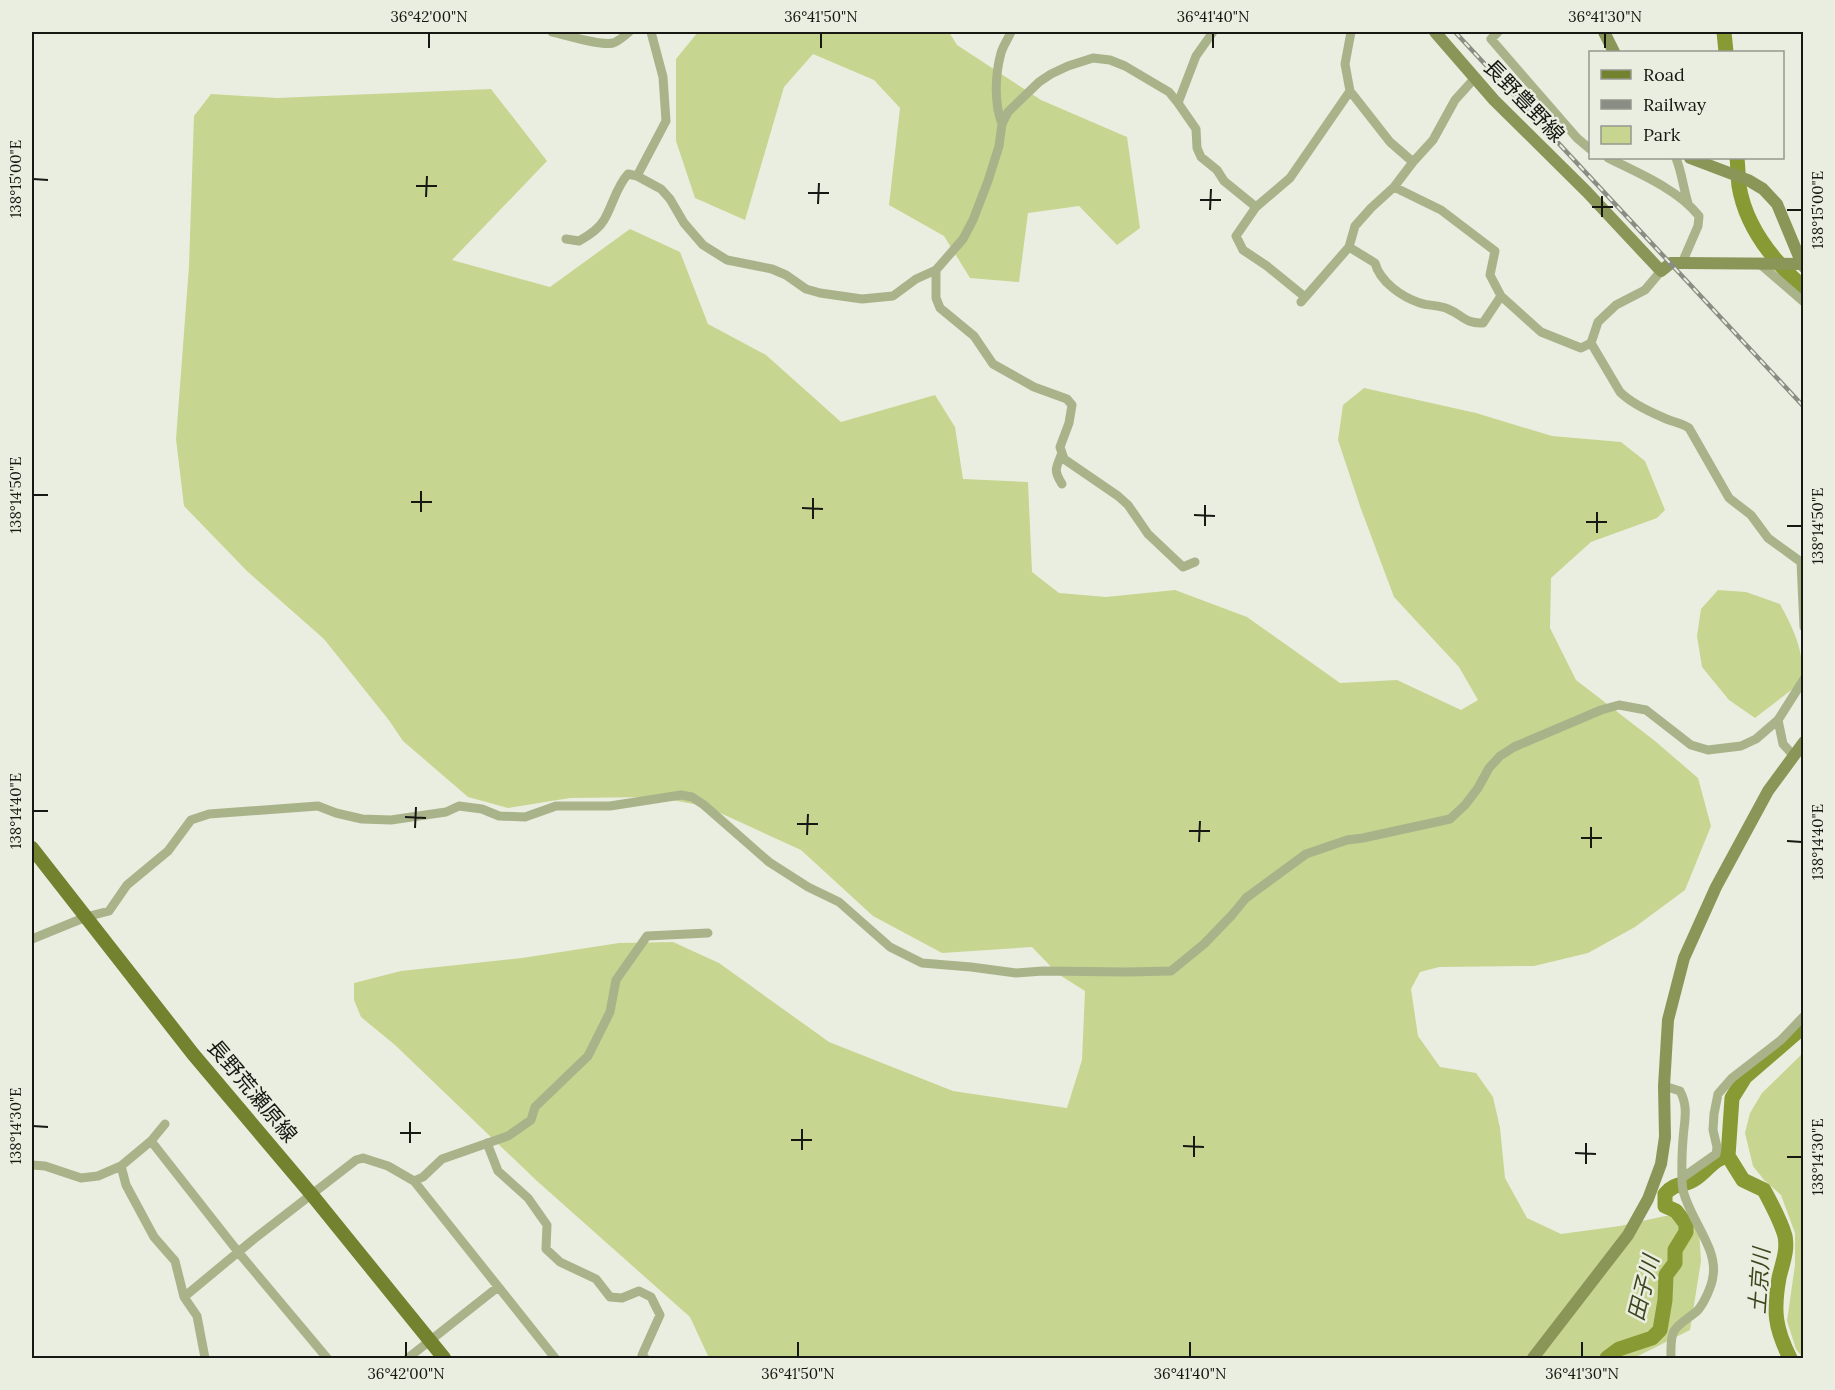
<svg xmlns="http://www.w3.org/2000/svg" width="1835" height="1390" font-family="Lora,'Noto Sans JP',serif">
	<style>
		.green { fill: #c6d590 }
		.lines { fill: none; stroke-linecap: round; stroke-linejoin: round }
		.river { stroke: #889a34; stroke-width: 15 }
		.street { stroke: #a9b38a; stroke-width: 9 }
		.secondary { stroke: #8a9658; stroke-width: 12 }
		.primary { stroke: #73822f; stroke-width: 14 }
		.rail-casing { stroke: #8a8d83; stroke-width: 4.5 }
		.rail { stroke: #eaeee0; stroke-width: 2; stroke-dasharray: 7; stroke-linecap: butt }
		.ticks { fill: none; stroke: #171813; stroke-width: 2 }
		.labels { text-anchor: middle; stroke-width: 5; stroke-linejoin: round; paint-order: stroke }
		.street-label { font-size: 21px; fill: #171813; stroke: #eaeee0 }
		.water-label { font-size: 22px; font-style: italic; fill: #3e461d; stroke: #eaeee0 }
		.neatline { fill: none; stroke: #171813; stroke-width: 2 }
		.ticks-label { font-size: 15px; text-anchor: middle; fill: #171813 }
	</style>
	<rect width="100%" height="100%" fill="#eaeee0"/>
	<path class="green" d="M 698,32 L 949,32 L 957,45 L 1041,100 L 1127,137 L 1140,228 L 1117,245 L 1079,206 L 1028,213 L 1019,282 L 970,278 L 944,236 L 889,205 L 900,108 L 874,80 L 813,54 L 784,87 L 745,220 L 695,198 L 676,141 L 676,59 Z
		M 491,89 L 547,161 L 452,260 L 550,287 L 630,229 L 680,252 L 708,324 L 766,355 L 841,422 L 935,395 L 955,427 L 963,479 L 1028,482 L 1032,572 L 1059,593 L 1106,597 L 1175,590 L 1247,617 L 1340,683 L 1397,680 L 1461,710 L 1478,700 L 1459,667 L 1394,597 L 1361,509 L 1338,440 L 1343,405 L 1364,388 L 1476,413 L 1552,436 L 1621,442 L 1645,461 L 1665,510 L 1657,518 L 1591,542 L 1551,578 L 1550,628 L 1576,680 L 1655,741 L 1698,778 L 1711,826 L 1685,890 L 1635,927 L 1588,953 L 1534,966 L 1439,967 L 1420,972 L 1411,989 L 1418,1036 L 1440,1067 L 1476,1073 L 1493,1097 L 1500,1128 L 1505,1178 L 1527,1218 L 1561,1234 L 1620,1226 L 1665,1216 L 1698,1216 L 1701,1261 L 1690,1330 L 1634,1358 L 709,1358 L 690,1317 L 537,1181 L 395,1045 L 361,1017 L 354,1000 L 354,983 L 401,971 L 522,958 L 619,943 L 673,942 L 719,963 L 829,1042 L 953,1091 L 1067,1108 L 1082,1060 L 1085,991 L 1058,974 L 1032,947 L 942,953 L 873,916 L 801,850 L 705,806 L 655,797 L 570,798 L 508,808 L 468,797 L 403,741 L 388,719 L 324,639 L 247,571 L 184,506 L 176,439 L 189,266 L 194,116 L 211,94 L 277,98 Z
		M 1718,590 L 1746,592 L 1780,604 C 1795,632 1803,649 1803,681 L 1755,718 L 1729,700 L 1702,667 L 1697,636 L 1701,609 Z
		M 1803,1053 L 1804,1358 L 1803,1358 L 1796,1349 L 1787,1321 L 1795,1265 L 1795,1233 L 1781,1195 L 1764,1180 L 1753,1166 L 1745,1133 L 1750,1113 L 1762,1093 Z"/>
	<g class="lines">
		<path class="river" d="M 1724,32 L 1726,52
			M 1737,158 C 1738,167 1738,177 1739,186 C 1746,228 1773,261 1804,288
			M 1728,1156 L 1743,1180 L 1764,1190 C 1771,1203 1781,1222 1785,1236 C 1788,1251 1782,1264 1779,1278 C 1773,1311 1775,1328 1790,1358
			M 1728,1156 L 1732,1098 L 1745,1077 L 1804,1026
			M 1607,1358 L 1619,1349 L 1652,1338 L 1660,1330 L 1665,1300 L 1666,1275 L 1675,1263 L 1675,1250 L 1686,1232 L 1686,1224 L 1676,1211 L 1665,1206 L 1665,1194 C 1676,1181 1684,1187 1695,1179 C 1707,1171 1714,1158 1728,1156"/>
		<path class="street" d="M 552,32 C 567,35 599,46 613,43 C 619,41 624,36 629,32
			M 651,32 L 663,77 L 666,121 L 637,176 L 661,189 L 670,199 L 684,223 L 703,245 L 727,260 L 772,269 L 786,275 L 806,289 L 820,293 L 862,299 L 893,296 L 916,279 L 936,270 L 963,239 L 973,220 L 988,181 L 999,146 L 1002,124 L 1008,112 L 1039,82 L 1051,74 L 1068,66 L 1093,58 L 1110,60 L 1125,66 L 1169,92 L 1178,103 L 1196,129 L 1197,148 L 1201,157 L 1217,170 L 1224,181 L 1256,207 L 1236,236 L 1243,250 L 1267,266 L 1305,297
			M 1498,32 L 1491,39 L 1577,138 L 1590,149
			M 1350,91 L 1390,142 L 1413,162
			M 1178,103 L 1196,56 L 1213,32
			M 1002,124 C 994,103 995,75 1001,53 C 1003,46 1008,39 1011,32
			M 1608,158 C 1637,172 1679,190 1699,216 L 1698,226 L 1682,263
			M 1676,158 C 1682,173 1683,187 1688,203
			M 1394,187 L 1441,210 L 1495,251 L 1490,275 L 1501,296 L 1541,332 L 1581,348 L 1591,343
			M 1256,207 L 1290,178 L 1350,91 L 1345,64 L 1351,32
			M 566,239 L 579,241 C 588,236 599,229 604,220 C 613,205 616,187 628,174 L 637,176
			M 1349,247 L 1375,263 C 1380,282 1402,297 1420,303 C 1429,306 1440,305 1448,309 C 1463,315 1465,324 1483,323 L 1501,296
			M 1760,264 L 1804,302
			M 936,270 L 936,298 L 940,308 L 974,336 L 993,364 L 1034,387 L 1067,399 L 1072,405 L 1069,423 L 1060,447 L 1064,459 L 1118,496 L 1128,505 L 1148,534 L 1183,567 L 1195,562
			M 1661,271 L 1645,290 L 1616,305 L 1598,322 L 1591,343 L 1620,392 C 1631,403 1648,411 1662,417 C 1671,422 1680,422 1689,428 L 1729,498 L 1751,515 L 1768,538 L 1801,562 L 1804,627
			M 1301,302 L 1349,247 L 1355,226 L 1371,208 L 1394,187 L 1413,162 L 1433,140 L 1455,100 L 1474,79
			M 1062,453 C 1056,468 1053,470 1062,484
			M 1778,720 L 1783,744 L 1793,755
			M 32,939 L 86,917 L 109,911 L 127,885 L 168,851 L 191,820 L 209,814 L 318,806 L 336,813 L 362,819 L 391,820 L 446,812 L 459,806 L 482,809 L 499,816 L 525,817 L 556,806 L 610,806 L 681,795 L 692,797 L 704,805 L 769,862 L 808,887 L 839,902 L 890,947 L 922,963 L 971,967 L 1016,973 L 1043,971 L 1128,972 L 1171,971 L 1204,944 L 1232,915 L 1246,898 L 1306,854 L 1347,840 L 1363,838 L 1450,819 L 1465,805 L 1478,788 L 1489,768 L 1500,756 L 1514,747 L 1601,710 L 1619,705 L 1646,710 L 1691,745 L 1708,750 L 1741,746 L 1756,739 L 1778,720 L 1804,679
			M 1664,1086 L 1680,1091 C 1689,1108 1684,1121 1683,1140 C 1682,1151 1681,1180 1683,1190 C 1689,1218 1718,1248 1713,1276 C 1712,1286 1704,1303 1698,1310 C 1691,1317 1680,1322 1674,1331 C 1670,1339 1671,1350 1671,1358
			M 151,1141 L 165,1124
			M 487,1143 L 498,1171 L 528,1198 L 547,1225 L 546,1249 L 560,1262 L 596,1279 L 610,1297 L 622,1298 L 639,1291 L 651,1297 L 660,1315 L 642,1355 L 645,1358
			M 32,1165 L 45,1166 L 81,1178 L 98,1176 L 121,1166 L 151,1141 L 239,1253 L 327,1358
			M 121,1166 L 126,1185 L 154,1237 L 175,1261 L 184,1297 L 197,1316 L 205,1358
			M 1682,1178 L 1716,1154 L 1717,1147 L 1713,1130 L 1714,1114 L 1718,1094 L 1732,1078 L 1781,1040 L 1804,1016
			M 414,1181 L 555,1358
			M 184,1297 L 254,1239 L 356,1160 L 363,1158 L 388,1166 L 414,1181 L 423,1177 L 442,1159 L 508,1136 L 531,1120 L 535,1107 L 588,1056 L 610,1012 L 616,980 L 647,936 L 708,933
			M 408,1358 L 498,1287"/>
		<path class="secondary" d="M 1435,32 L 1494,100 L 1587,192 L 1661,271 L 1671,263 L 1682,263 L 1802,264 L 1804,267
			M 1604,32 L 1614,52
			M 1690,158 L 1748,180 L 1763,189 L 1777,204 L 1802,264
			M 1533,1358 L 1628,1235 L 1648,1199 L 1661,1164 L 1665,1137 L 1664,1086 L 1668,1020 L 1684,958 L 1716,887 L 1768,791 L 1804,742"/>
		<path class="primary" d="M 32,848 L 193,1054 L 312,1195 L 444,1358"/>
		<g class="rail-casing">
			<path id="rail" d="M 1455,32 L 1804,407"/>
		</g>
		<use href="#rail" class="rail"/>
	</g>
	<path class="ticks" d="M 429,48 L 429,33M 821,48 L 821,33M 1213,48 L 1213,33M 1605,48 L 1605,33M 33,179 L 48,180M 416,186 L 437,186M 808,193 L 829,193M 426,197 L 427,176M 1200,200 L 1221,200M 818,204 L 819,183M 1592,207 L 1613,207M 1210,210 L 1211,189M 1787,210 L 1802,210M 1602,217 L 1602,196M 33,495 L 48,495M 411,502 L 432,502M 802,508 L 823,509M 421,512 L 421,491M 1194,515 L 1215,516M 813,519 L 813,498M 1586,522 L 1607,522M 1205,526 L 1205,505M 1787,526 L 1802,526M 1597,533 L 1597,512M 33,811 L 48,811M 405,817 L 426,818M 797,824 L 818,824M 415,828 L 416,807M 1189,831 L 1210,831M 807,835 L 808,814M 1581,838 L 1602,838M 1787,841 L 1802,842M 1199,842 L 1200,821M 1591,848 L 1591,827M 33,1126 L 48,1127M 400,1133 L 421,1133M 791,1140 L 812,1140M 410,1143 L 410,1122M 1183,1146 L 1204,1147M 802,1150 L 802,1129M 1575,1153 L 1596,1154M 1194,1157 L 1194,1136M 1787,1157 L 1802,1157M 1586,1164 L 1586,1143M 406,1357 L 406,1342M 798,1357 L 798,1342M 1190,1357 L 1190,1342M 1582,1357 L 1582,1342"/>
	<g class="labels">
		<g class="street-label">
			<text transform="translate(1524 101) rotate(46)" y="7">長野豊野線</text>
			<text transform="translate(252 1091) rotate(50)" y="7">長野荒瀬原線</text>
		</g>
		<g class="water-label">
			<text transform="translate(1759 1281) rotate(-86)" y="8">土京川</text>
			<text transform="translate(1643 1288) rotate(-76)" y="8">田子川</text>
		</g>
	</g>
	<rect width="1835" height="1390" fill="none" stroke="#eaeee0" stroke-width="66"/>
	<rect x="1589" y="51" width="195" height="108" fill="#eaeee0" stroke="#96988e" stroke-width="1.5"/>
	<rect x="1601" y="70" width="30" height="9" fill="#73822f" stroke="#96988e" stroke-width="1.5"/>
	<text x="1643" y="81" font-size="18" fill="#171813">Road</text>
	<rect x="1601" y="100" width="30" height="9" fill="#8a8d83" stroke="#96988e" stroke-width="1.5"/>
	<text x="1643" y="111" font-size="18" fill="#171813">Railway</text>
	<rect x="1601" y="126" width="30" height="18" fill="#c6d590" stroke="#96988e" stroke-width="1.5"/>
	<text x="1643" y="141" font-size="18" fill="#171813">Park</text>
	<rect x="33" y="33" width="1769" height="1324" class="neatline"/>
	<g class="ticks-label">
		<text x="429" y="22">36°42'00"N</text>
		<text x="821" y="22">36°41'50"N</text>
		<text x="1213" y="22">36°41'40"N</text>
		<text x="1605" y="22">36°41'30"N</text>
		<text transform="translate(16 179) rotate(-90)" y="5">138°15'00"E</text>
		<text transform="translate(1818 210) rotate(-90)" y="5">138°15'00"E</text>
		<text transform="translate(16 495) rotate(-90)" y="5">138°14'50"E</text>
		<text transform="translate(1818 526) rotate(-90)" y="5">138°14'50"E</text>
		<text transform="translate(16 811) rotate(-90)" y="5">138°14'40"E</text>
		<text transform="translate(1818 842) rotate(-90)" y="5">138°14'40"E</text>
		<text transform="translate(16 1126) rotate(-90)" y="5">138°14'30"E</text>
		<text transform="translate(1818 1157) rotate(-90)" y="5">138°14'30"E</text>
		<text x="406" y="1379">36°42'00"N</text>
		<text x="798" y="1379">36°41'50"N</text>
		<text x="1190" y="1379">36°41'40"N</text>
		<text x="1582" y="1379">36°41'30"N</text>
	</g>
</svg>
